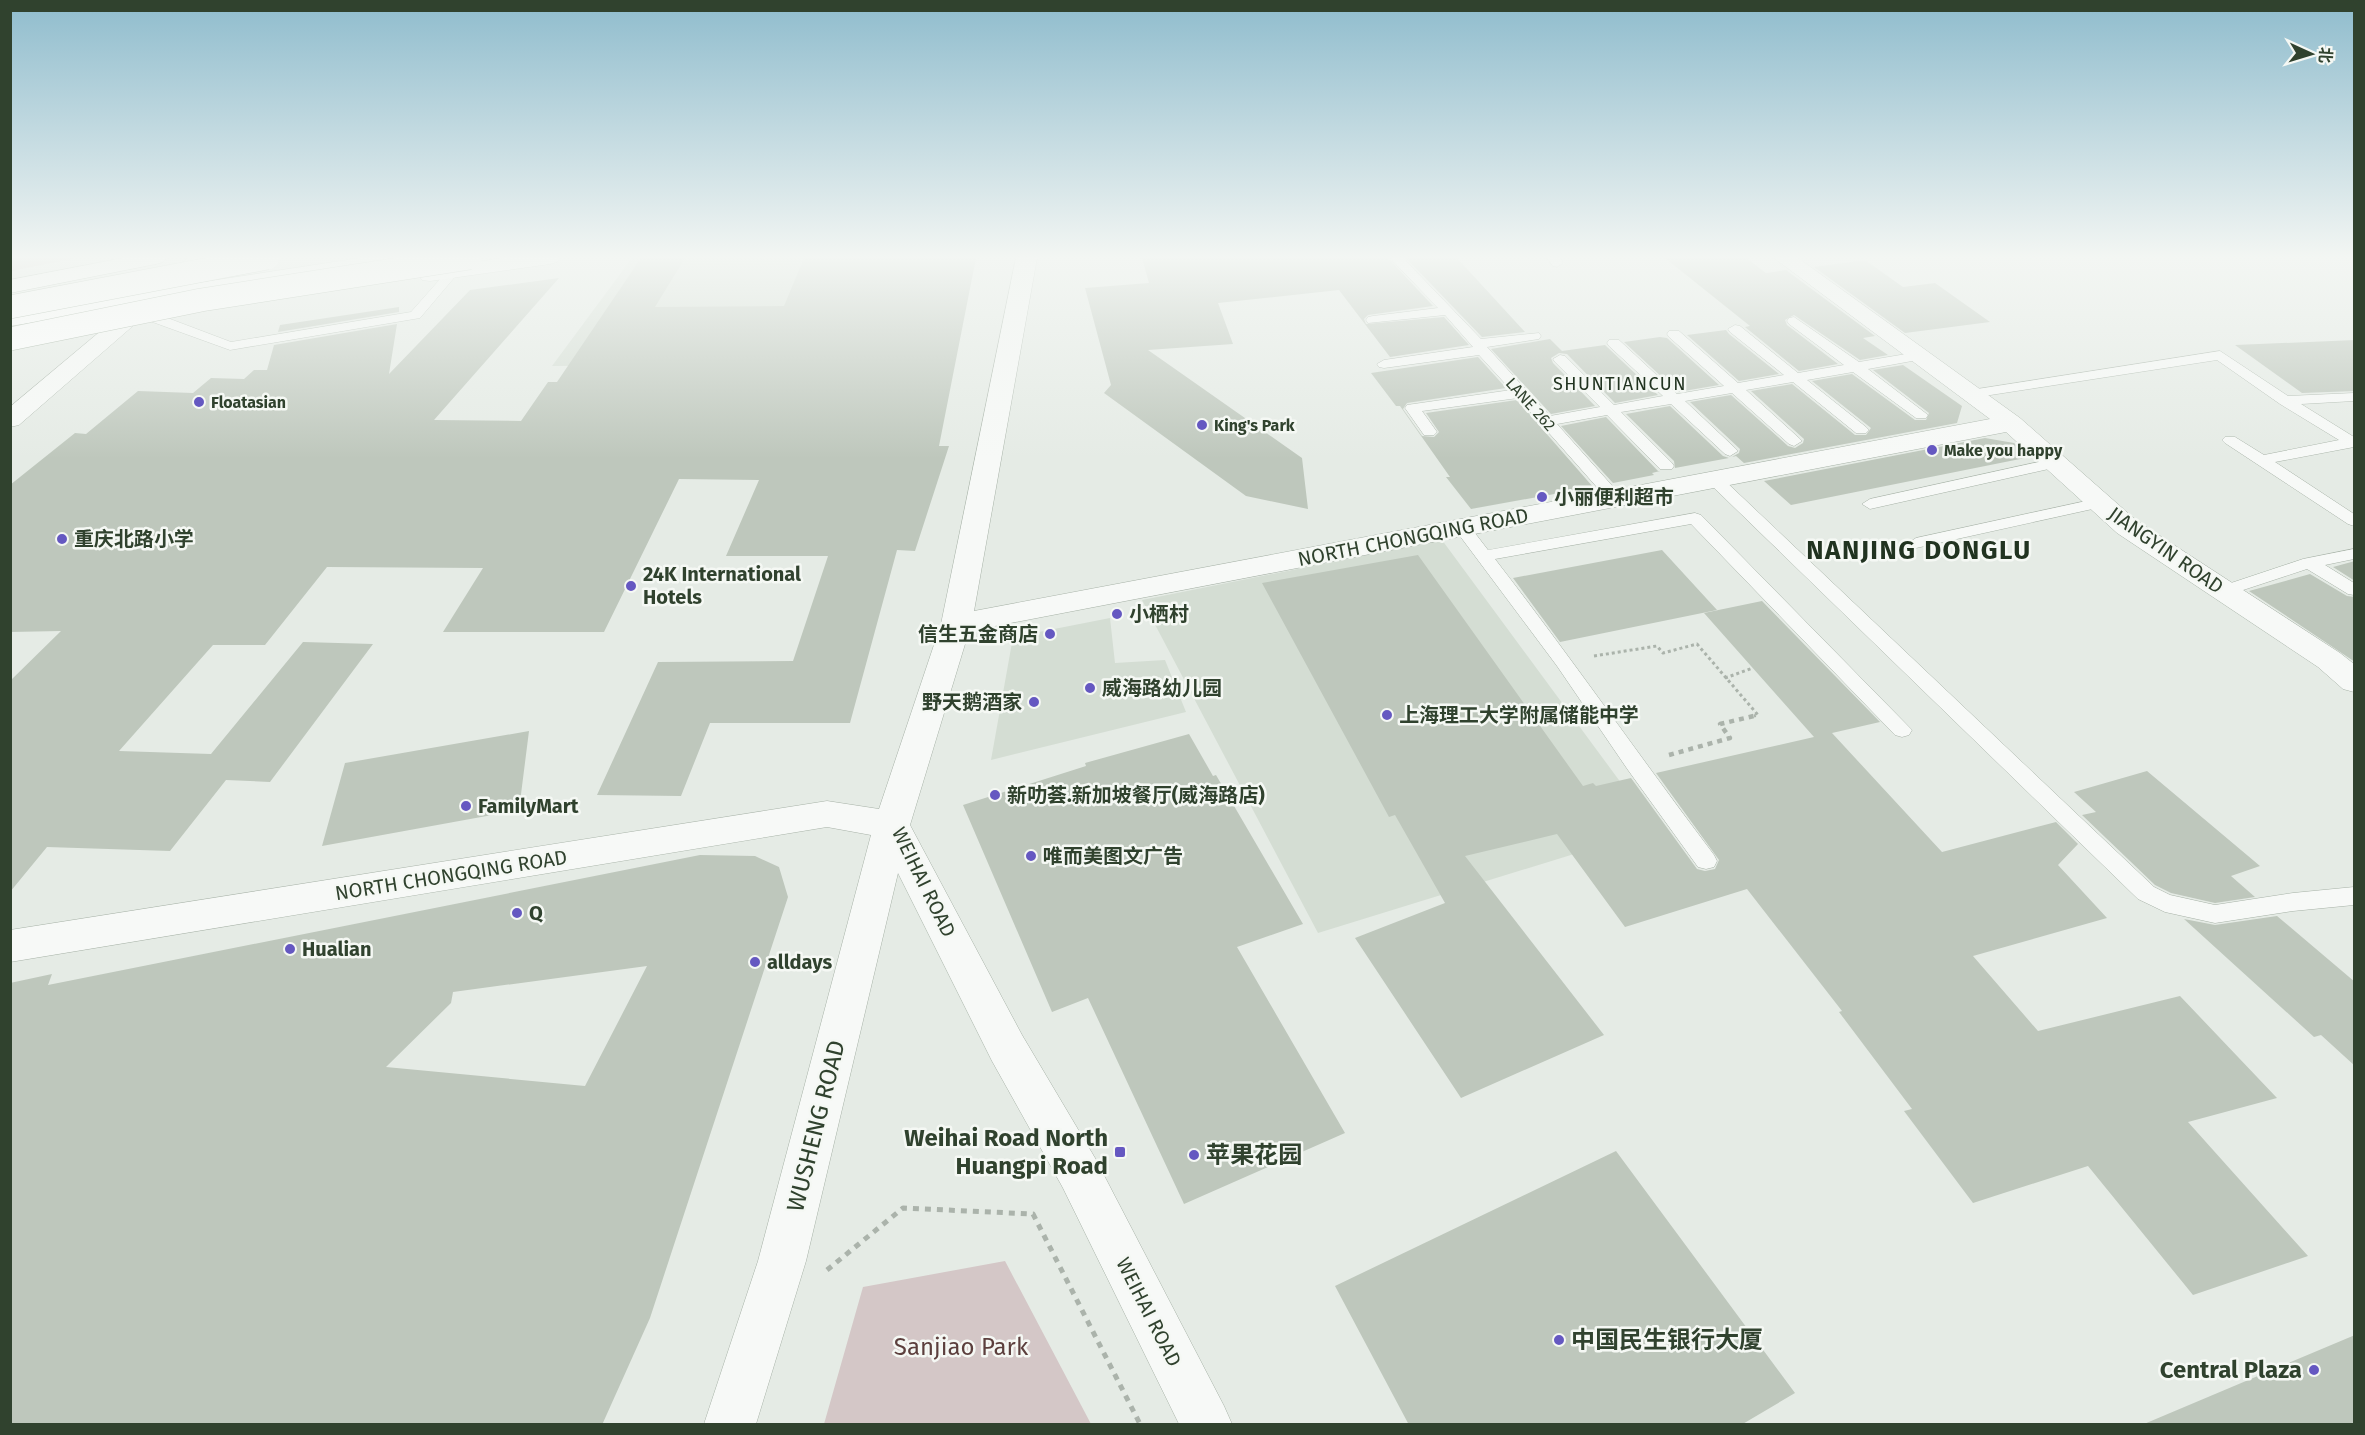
<svg xmlns="http://www.w3.org/2000/svg" width="2365" height="1435" font-family="'Fira Sans','Noto Sans SC',sans-serif">
	<style>
		.built { fill: #d4ddd3 }
		.green { fill: #d4c7c7 }
		.building { fill: #bec7bc; fill-rule: evenodd }
		.lines { fill: none; stroke-linecap: round; stroke-linejoin: round }
		.lane-casing { stroke: #a7b2a7; stroke-width: 1 }
		.street-casing { stroke: #a7b2a7; stroke-width: 1 }
		.primary-casing { stroke: #a7b5a5; stroke-width: 1 }
		.highway-casing { stroke: #90a08e; stroke-width: 1 }
		.path-far2 { stroke: #abb3ab; stroke-width: 3; stroke-dasharray: 3 3; stroke-linecap: butt }
		.path-far1 { stroke: #abb3ab; stroke-width: 4.5; stroke-dasharray: 5 5; stroke-linecap: butt }
		.path { stroke: #abb3ab; stroke-width: 5; stroke-dasharray: 6 6; stroke-linecap: butt }
		.lane { fill: #f7f9f7; fill-rule: evenodd }
		.street { fill: #f7f9f7; fill-rule: evenodd }
		.primary { fill: #fff; fill-rule: evenodd }
		.highway { fill: #fff; fill-rule: evenodd }
		.highway-bridge-casing { stroke: #90a08e; stroke-width: 24; stroke-linecap: butt }
		.highway-bridge { stroke: #fff; stroke-width: 23 }
		.poi-dot { fill: #6558c1; stroke: #f5f8f4; stroke-width: 2 }
		.labels { text-anchor: middle; stroke-width: 5; stroke-linejoin: round; paint-order: stroke }
		.far-poi-label { font-size: 16px; font-weight: bold; fill: #30422e; stroke: #f5f8f4; text-anchor: start }
		.far-street-label { font-size: 16px; fill: #30422e; stroke: #f5f8f4 }
		.far-quarter-label { font-size: 18px; letter-spacing: 1.5px; fill: #213320; stroke: #f5f8f4 }
		.poi-label { font-size: 20px; font-weight: bold; fill: #30422e; stroke: #f5f8f4; text-anchor: start }
		.street-label { font-size: 20px; fill: #30422e; stroke: #f5f8f4 }
		.near-street-label { font-size: 24px; fill: #30422e; stroke: #f5f8f4 }
		.near-poi-label { font-size: 24px; font-weight: bold; fill: #30422e; stroke: #f5f8f4; text-anchor: end }
		.near-park-label { font-size: 24px; fill: #5c3f3d; stroke: #f5f8f4 }
		.district-label { font-size: 26px; font-weight: bold; letter-spacing: 1.5px; fill: #213320; stroke: #f5f8f4 }
	</style>
	<rect width="100%" height="100%" fill="#e5ebe5"/>
	<path class="built" d="M 632,258 L 871,258 L 711,365 L 552,366 Z
		M 1442,540 L 1655,829 L 1318,933 L 1142,600 Z
		M 1110,618 L 1115,663 L 1165,660 L 1186,712 L 991,760 L 1013,637 Z"/>
	<path class="green" d="M 11,258 L 77,258 L 11,271 Z
		M 1005,1261 L 1091,1424 L 824,1424 L 863,1287 Z"/>
	<path class="building" d="M 641,258 L 685,258 L 655,307 L 784,306 L 804,258 L 976,258 L 939,446 L 949,446 L 915,551 L 897,550 L 850,723 L 710,723 L 681,796 L 597,795 L 658,662 L 793,661 L 828,556 L 726,556 L 759,480 L 679,479 L 604,632 L 443,632 L 483,568 L 327,567 L 265,645 L 213,645 L 119,751 L 211,754 L 303,642 L 373,644 L 270,782 L 226,780 L 170,851 L 47,847 L 10,892 L 10,681 L 61,631 L 10,632 L 10,485 L 75,433 L 86,434 L 138,391 L 193,393 L 211,378 L 244,379 L 254,370 L 267,370 L 274,345 L 397,324 L 389,374 L 470,290 L 559,278 L 434,420 L 521,421 L 548,382 L 557,382 Z
		M 1142,258 L 1388,258 L 1433,306 L 1368,315 L 1364,319 L 1366,324 L 1444,317 L 1469,345 L 1390,357 L 1339,290 L 1218,303 L 1233,344 L 1148,350 L 1302,458 L 1308,509 L 1246,496 L 1104,393 L 1111,385 L 1085,288 L 1149,283 Z
		M 1406,258 L 1457,258 L 1525,332 L 1482,337 Z
		M 1665,258 L 1746,258 L 1766,273 L 1786,270 L 1875,336 L 1863,338 L 1888,355 L 1860,360 L 1794,315 L 1785,320 L 1787,325 L 1838,364 L 1799,371 L 1745,327 L 1750,326 Z
		M 1865,260 L 1903,287 L 1935,283 L 1990,322 L 1905,333 L 1814,267 Z
		M 399,307 L 399,312 L 278,332 L 280,325 Z
		M 1726,330 L 1729,334 L 1779,374 L 1739,381 L 1687,335 Z
		M 1660,337 L 1667,338 L 1719,385 L 1678,392 L 1624,342 Z
		M 1550,339 L 1562,351 L 1605,345 L 1658,395 L 1615,403 L 1567,354 L 1559,353 L 1551,358 L 1553,363 L 1595,406 L 1551,414 L 1491,349 Z
		M 2355,340 L 2355,391 L 2302,393 L 2235,345 Z
		M 1478,357 L 1506,388 L 1407,403 L 1403,409 L 1422,436 L 1434,437 L 1439,432 L 1426,413 L 1517,400 L 1593,487 L 1471,509 L 1446,477 L 1450,477 L 1400,406 L 1396,406 L 1371,373 Z
		M 1903,365 L 1962,406 L 1957,423 L 1744,463 L 1736,456 L 1732,457 L 1739,453 L 1740,449 L 1690,402 L 1731,395 L 1788,446 L 1795,448 L 1803,443 L 1804,439 L 1751,391 L 1792,384 L 1855,435 L 1866,435 L 1871,428 L 1812,381 L 1852,374 L 1915,420 L 1926,420 L 1929,413 L 1873,370 Z
		M 1670,406 L 1723,456 L 1729,458 L 1675,468 L 1674,461 L 1626,414 Z
		M 1606,417 L 1658,471 L 1660,471 L 1652,473 L 1654,475 L 1613,483 L 1561,426 Z
		M 1985,438 L 2014,443 L 2030,457 L 1791,505 L 1764,481 Z
		M 1662,550 L 1717,610 L 1560,642 L 1513,578 Z
		M 1418,555 L 1583,786 L 1593,783 L 1596,786 L 1631,778 L 1697,869 L 1705,871 L 1715,869 L 1719,860 L 1656,773 L 1814,737 L 1704,613 L 1762,601 L 1880,722 L 1832,733 L 1942,852 L 2056,822 L 2078,844 L 2058,865 L 2107,918 L 1973,956 L 2038,1031 L 2180,996 L 2277,1098 L 2188,1122 L 2308,1256 L 2193,1295 L 2088,1166 L 1973,1203 L 1904,1111 L 1912,1109 L 1839,1012 L 1842,1011 L 1747,889 L 1625,927 L 1557,834 L 1465,856 L 1604,1035 L 1461,1098 L 1355,938 L 1445,903 L 1395,815 L 1389,817 L 1262,583 Z
		M 2355,561 L 2355,581 L 2333,567 Z
		M 2310,574 L 2347,596 L 2355,597 L 2355,662 L 2249,591 Z
		M 529,731 L 519,810 L 322,846 L 345,763 Z
		M 1189,734 L 1213,776 L 1216,775 L 1303,924 L 1237,947 L 1345,1133 L 1184,1204 L 1088,998 L 1052,1012 L 963,805 L 1086,766 L 1085,763 Z
		M 2147,771 L 2260,866 L 2231,876 L 2255,897 L 2215,903 L 2171,893 L 2155,885 L 2082,815 L 2096,812 L 2074,792 Z
		M 700,855 L 755,856 L 779,867 L 788,897 L 650,1318 L 602,1425 L 10,1425 L 10,983 L 52,974 L 48,985 ZM 647,966 L 585,1086 L 386,1067 L 451,1003 L 453,992 Z
		M 2277,916 L 2355,982 L 2355,1066 L 2321,1035 L 2314,1037 L 2184,919 L 2215,925 Z
		M 1616,1151 L 1795,1393 L 1741,1425 L 1409,1425 L 1335,1286 Z
		M 2355,1335 L 2355,1425 L 2144,1425 L 2144,1424 Z"/>
	<g class="lines">
		<g class="lane-casing">
			<path id="lane" d="M 1390,258 L 1403,258 L 1481,339 L 1539,333 L 1541,336 L 1539,339 L 1487,347 L 1550,416 L 1600,407 L 1555,362 L 1553,359 L 1560,355 L 1565,356 L 1614,405 L 1663,396 L 1609,346 L 1607,343 L 1609,340 L 1619,340 L 1677,394 L 1724,386 L 1669,337 L 1667,334 L 1669,331 L 1679,331 L 1738,383 L 1784,375 L 1730,332 L 1728,329 L 1735,325 L 1740,326 L 1798,373 L 1844,365 L 1789,324 L 1787,321 L 1789,318 L 1794,317 L 1859,362 L 1918,352 L 1923,353 L 1925,356 L 1923,359 L 1868,369 L 1928,415 L 1926,418 L 1916,418 L 1853,372 L 1807,380 L 1866,427 L 1869,430 L 1866,433 L 1856,433 L 1793,382 L 1746,390 L 1799,438 L 1802,441 L 1794,446 L 1789,444 L 1732,393 L 1685,401 L 1735,448 L 1738,451 L 1730,456 L 1725,454 L 1671,404 L 1621,412 L 1672,463 L 1674,466 L 1672,469 L 1660,469 L 1607,415 L 1557,424 L 1624,499 L 1616,504 L 1610,502 L 1518,398 L 1422,411 L 1437,432 L 1434,435 L 1424,435 L 1405,408 L 1407,405 L 1511,390 L 1479,355 L 1384,368 L 1379,367 L 1377,364 L 1384,360 L 1473,347 L 1445,315 L 1368,323 L 1366,320 L 1368,317 L 1373,316 L 1438,308 Z
				M 1547,258 L 1560,258 L 1563,263 L 1557,267 L 1553,266 Z
				M 453,268 L 459,272 L 420,318 L 230,350 L 147,320 L 145,317 L 147,314 L 157,314 L 231,342 L 411,312 L 449,269 Z
				M 2220,351 L 2288,396 L 2354,393 L 2354,401 L 2301,404 L 2354,437 L 2354,447 L 2275,462 L 2354,514 L 2354,526 L 2348,524 L 2225,443 L 2222,440 L 2225,437 L 2235,437 L 2264,455 L 2339,440 L 2280,404 L 2217,360 L 1971,398 L 1964,394 L 1971,390 Z
				M 2057,458 L 2065,463 L 2062,466 L 1870,509 L 1862,504 L 1870,499 Z
				M 1715,475 L 1721,477 L 2154,887 L 2170,895 L 2215,905 L 2293,893 L 2354,887 L 2354,905 L 2293,911 L 2215,923 L 2165,912 L 2138,899 L 1709,483 L 1707,480 Z
				M 2100,498 L 2106,500 L 2108,503 L 2106,506 L 1916,548 L 1908,543 L 1916,538 Z
				M 1695,513 L 1701,515 L 1912,730 L 1909,735 L 1902,737 L 1895,735 L 1691,524 L 1495,559 C 1570,656 1640,757 1714,855 L 1717,861 L 1714,867 L 1706,869 L 1698,867 L 1628,770 L 1557,666 L 1454,528 L 1456,524 L 1468,524 L 1488,550 Z
				M 2354,549 L 2354,559 L 2325,565 L 2354,583 L 2354,595 L 2348,594 L 2307,569 L 2225,596 L 2219,595 L 2216,591 L 2219,587 L 2303,559 Z"/>
		</g>
		<g class="street-casing">
			<path id="street" d="M 188,258 L 211,258 L 19,425 L 10,427 L 10,407 Z
				M 1016,258 L 1037,258 L 974,611 L 1990,419 L 1774,258 L 1798,258 L 2020,418 L 2137,521 L 2340,653 L 2354,664 L 2354,692 L 2343,689 L 2318,667 L 2117,533 L 2006,432 L 969,631 L 910,825 L 1022,1035 L 1095,1158 L 1224,1406 L 1232,1424 L 1179,1424 L 1063,1188 L 992,1061 L 898,873 L 806,1261 L 756,1424 L 704,1424 L 758,1261 L 871,835 L 827,827 L 10,962 L 10,930 L 827,801 L 879,809 L 941,624 Z"/>
		</g>
		<g class="primary-casing">
			<path id="primary" d="M 360,258 L 392,258 L 393,261 L 390,265 L 383,267 L 10,326 L 10,312 Z
				M 503,258 L 560,258 L 557,262 L 550,264 L 430,281 L 422,280 L 419,275 L 422,270 L 430,269 Z"/>
		</g>
		<g class="highway-casing">
			<path id="highway" d="M 123,258 L 166,258 L 163,262 L 156,264 L 10,293 L 10,280 Z"/>
		</g>
		<path class="path-far2" d="M 1594,656 L 1657,646 L 1663,653 L 1697,644 L 1758,715 L 1754,716
			M 1725,678 L 1753,668"/>
		<path class="path-far1" d="M 1669,755 L 1730,738 L 1720,724 L 1758,715"/>
		<path class="path" d="M 827,1270 L 903,1208 L 1033,1214 L 1140,1424"/>
		<use href="#lane" class="lane"/>
		<use href="#street" class="street"/>
		<use href="#primary" class="primary"/>
		<use href="#highway" class="highway"/>
		<g class="highway-bridge-casing">
			<path id="highway-bridge" d="M 10,307 L 267,258
				M 10,339 L 201,300 L 470,258"/>
		</g>
		<use href="#highway-bridge" class="highway-bridge"/>
	</g>
	<linearGradient id="sky" x2="0" y2="1"><stop stop-color="#8fbccd"/><stop offset="0.56" stop-color="#f3f6f3"/><stop offset="1" stop-color="#f3f6f3" stop-opacity="0"/></linearGradient>
	<rect width="2365" height="459" fill="url(#sky)"/>
	<g class="poi-dot">
		<circle cx="199" cy="402" r="6"/>
		<circle cx="1202" cy="425" r="6"/>
		<circle cx="1932" cy="450" r="6"/>
		<circle cx="1542" cy="497" r="6"/>
		<circle cx="62" cy="539" r="6"/>
		<circle cx="631" cy="586" r="6"/>
		<circle cx="1117" cy="614" r="6"/>
		<circle cx="1050" cy="634" r="6"/>
		<circle cx="1090" cy="688" r="6"/>
		<circle cx="1034" cy="702" r="6"/>
		<circle cx="1387" cy="715" r="6"/>
		<circle cx="995" cy="795" r="6"/>
		<circle cx="466" cy="806" r="6"/>
		<circle cx="1031" cy="856" r="6"/>
		<circle cx="517" cy="913" r="6"/>
		<circle cx="290" cy="949" r="6"/>
		<circle cx="755" cy="962" r="6"/>
		<rect x="1114" y="1146" width="12" height="12" rx="3"/>
		<circle cx="1194" cy="1155" r="6"/>
		<circle cx="1559" cy="1340" r="6"/>
		<circle cx="2314" cy="1370" r="6"/>
	</g>
	<g class="labels">
		<g class="far-poi-label">
			<text x="211" y="408">Floatasian</text>
			<text x="1214" y="431">King's Park</text>
			<text x="1944" y="456">Make you happy</text>
		</g>
		<g class="far-street-label">
			<text transform="translate(1531 404) rotate(48)" y="6">LANE 262</text>
		</g>
		<g class="far-quarter-label">
			<text x="1620" y="390">SHUNTIANCUN</text>
		</g>
		<g class="poi-label">
			<text x="1554" y="504">小丽便利超市</text>
			<text x="74" y="546">重庆北路小学</text>
			<text x="643" y="581">24K International<tspan x="643" dy="23">Hotels</tspan></text>
			<text x="1129" y="621">小栖村</text>
			<text x="1038" y="641" text-anchor="end">信生五金商店</text>
			<text x="1102" y="695">威海路幼儿园</text>
			<text x="1022" y="709" text-anchor="end">野天鹅酒家</text>
			<text x="1399" y="722">上海理工大学附属储能中学</text>
			<text x="1007" y="802">新叻荟.新加坡餐厅(威海路店)</text>
			<text x="478" y="813">FamilyMart</text>
			<text x="1043" y="863">唯而美图文广告</text>
			<text x="529" y="920">Q</text>
			<text x="302" y="956">Hualian</text>
			<text x="767" y="969">alldays</text>
		</g>
		<g class="street-label">
			<text transform="translate(1413 537) rotate(-11)" y="7">NORTH CHONGQING ROAD</text>
			<text transform="translate(2166 550) rotate(35)" y="7">JIANGYIN ROAD</text>
			<text transform="translate(451 875) rotate(-9)" y="7">NORTH CHONGQING ROAD</text>
			<text transform="translate(924 882) rotate(64)" y="7">WEIHAI ROAD</text>
			<text transform="translate(1149 1312) rotate(63)" y="7">WEIHAI ROAD</text>
		</g>
		<g class="near-street-label">
			<text transform="translate(816 1126) rotate(-76)" y="8">WUSHENG ROAD</text>
		</g>
		<g class="near-poi-label">
			<text x="1108" y="1146">Weihai Road North<tspan x="1108" dy="28">Huangpi Road</tspan></text>
			<text x="1206" y="1163" text-anchor="start">苹果花园</text>
			<text x="1571" y="1348" text-anchor="start">中国民生银行大厦</text>
			<text x="2302" y="1378">Central Plaza</text>
		</g>
		<g class="near-park-label">
			<text x="961" y="1355">Sanjiao Park</text>
		</g>
		<g class="district-label">
			<text x="1919" y="559">NANJING DONGLU</text>
		</g>
	</g>
	<rect width="2365" height="1435" fill="none" stroke="#30422e" stroke-width="24"/>
	<g transform="translate(2311 54) rotate(94)" stroke="#f5f8f4" stroke-width="4.5" paint-order="stroke">
	<path d="M0-4.5L10 22L0 15L-10 22Z" fill="#30422e"/>
	<text y="-9" font-size="16" font-weight="bold" text-anchor="middle" fill="#30422e">北</text>
	</g>
</svg>
